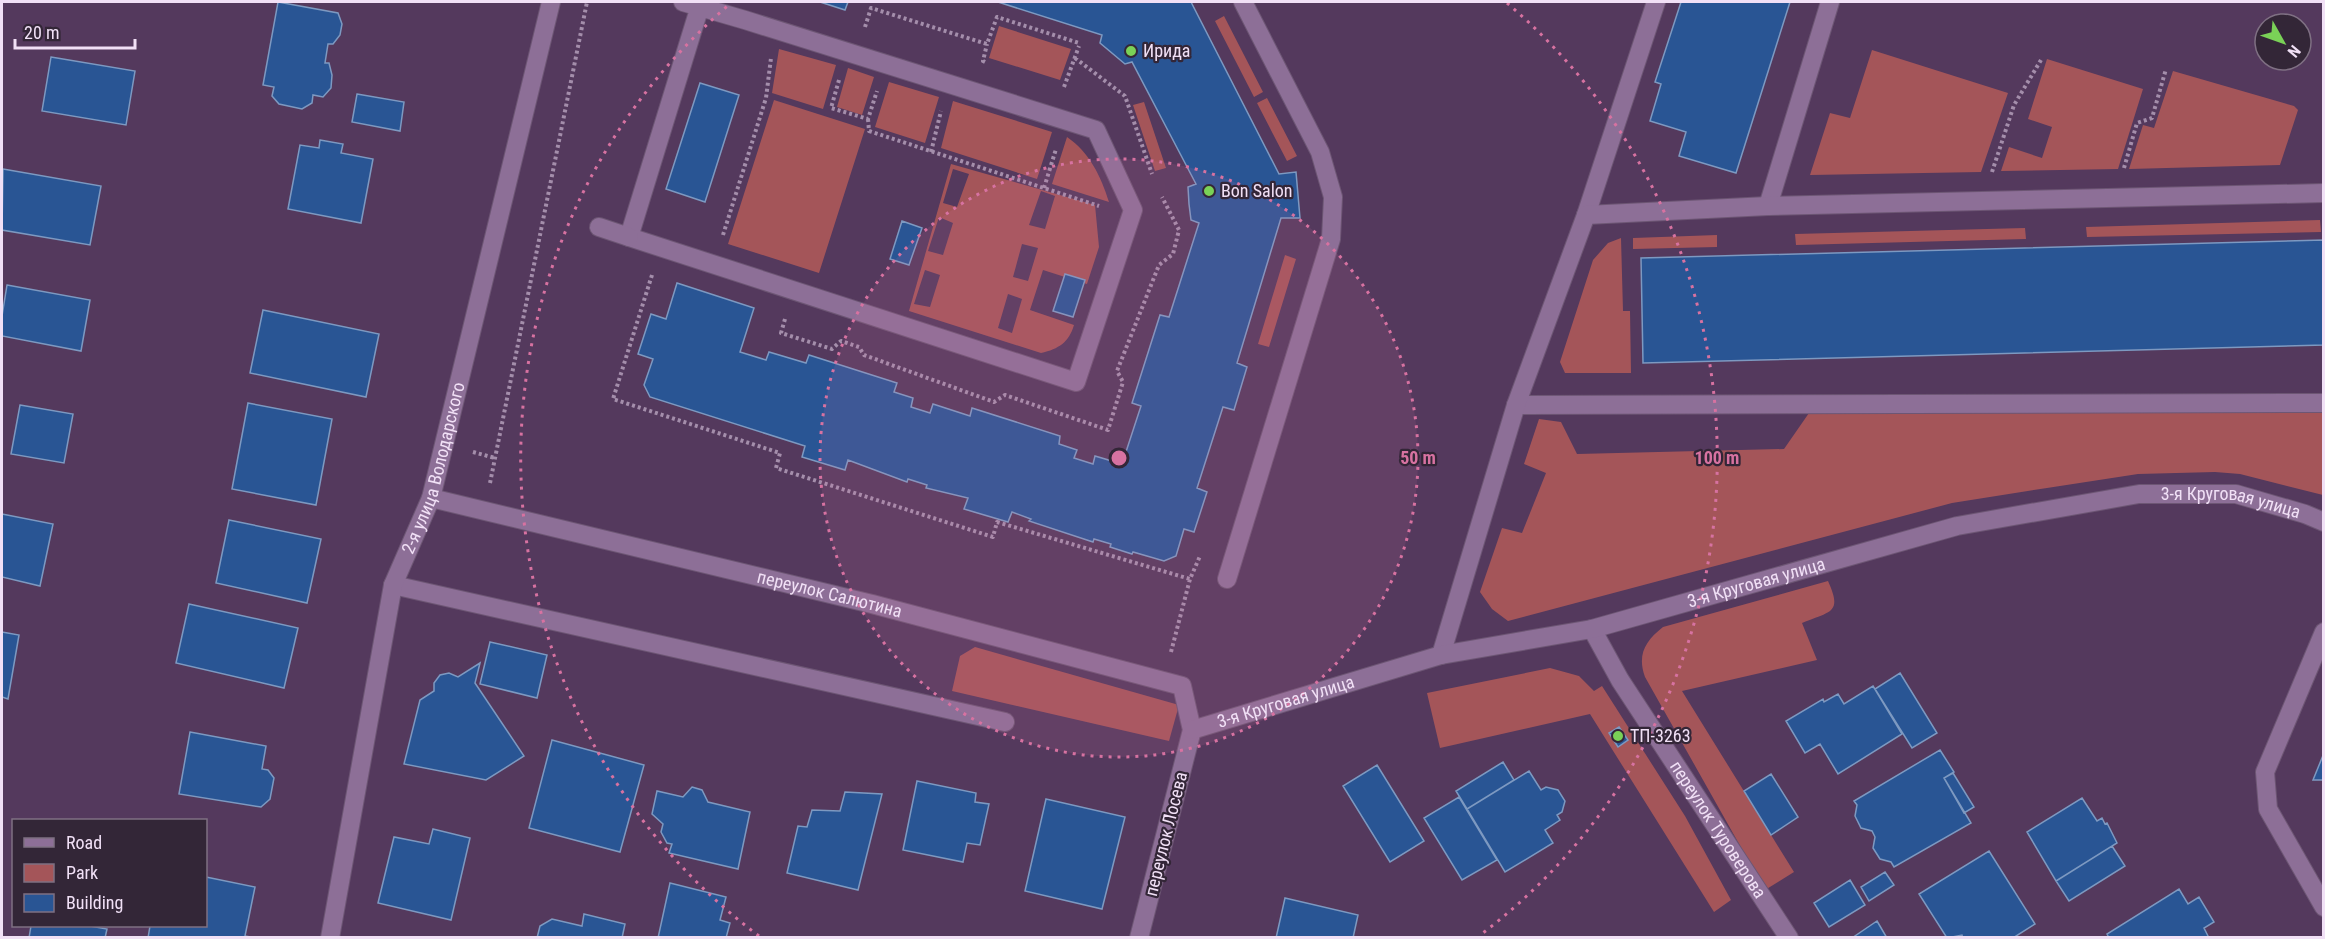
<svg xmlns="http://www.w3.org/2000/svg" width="2325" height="939" font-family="'Roboto Condensed',sans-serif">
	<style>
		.green { fill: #a45559; fill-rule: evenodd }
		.building { fill: #295594; stroke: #7d99c1; stroke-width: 1.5 }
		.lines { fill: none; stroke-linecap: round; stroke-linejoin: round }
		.minor-casing { stroke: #6d5674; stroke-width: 20 }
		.path { stroke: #a48eab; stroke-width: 4; stroke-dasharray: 3 3; stroke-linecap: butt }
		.minor { stroke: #8d6f97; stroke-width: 18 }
		.ring { fill: none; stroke: #d772a1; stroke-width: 3; stroke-dasharray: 3 6 }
		.poi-dot { fill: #7ad157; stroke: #332637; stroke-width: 2 }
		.labels { text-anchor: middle; stroke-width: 4.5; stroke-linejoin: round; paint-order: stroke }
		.poi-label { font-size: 18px; fill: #f1e0f6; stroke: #332637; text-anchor: start }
		.street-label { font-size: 18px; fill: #f1e0f6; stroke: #332637 }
		.centre { fill: #d772a1; stroke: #332637; stroke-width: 3 }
		.ring-label { font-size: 18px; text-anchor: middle; font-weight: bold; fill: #d772a1; stroke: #332637; stroke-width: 4.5; stroke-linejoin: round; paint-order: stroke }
	</style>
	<rect width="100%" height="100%" fill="#54395d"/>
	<path class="green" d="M 1224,16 L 1263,92 L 1254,97 L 1215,21 Z
		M 999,26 L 1071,49 L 1060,80 L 989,58 Z
		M 779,49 L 836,65 L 823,109 L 772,93 Z
		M 1872,50 L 2008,93 L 1981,172 L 1810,175 L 1830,113 L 1850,118 Z
		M 2047,59 L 2143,89 L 2118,169 L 2001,171 L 2009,147 L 2042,158 L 2052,127 L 2028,119 Z
		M 848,68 L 874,77 L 862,115 L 837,107 Z
		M 2173,71 L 2294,106 L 2298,110 L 2280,165 L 2129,169 L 2143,125 L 2154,128 Z
		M 889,82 L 939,97 L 925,143 L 875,127 Z
		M 1267,98 L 1297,156 L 1287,161 L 1257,103 Z
		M 774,100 L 865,129 L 819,273 L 728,244 Z
		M 953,101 L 1052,132 L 1037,179 L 941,148 Z
		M 1144,102 L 1166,168 L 1155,171 L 1133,105 Z
		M 1067,137 C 1089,152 1101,176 1109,202 L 1052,184 Z
		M 951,164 L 1095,205 L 1099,247 L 1087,284 L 1043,270 L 1030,310 L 1074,325 C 1069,342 1059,349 1041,353 L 909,311 ZM 953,169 L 969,174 L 957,207 L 943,203 ZM 1041,191 L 1055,196 L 1045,229 L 1029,225 ZM 939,217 L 953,223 L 943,255 L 928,251 ZM 1022,244 L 1038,248 L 1028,281 L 1013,277 ZM 925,270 L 940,275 L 930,307 L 914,304 ZM 1008,294 L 1022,299 L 1012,333 L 998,328 Z
		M 2320,220 L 2321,232 L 2087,237 L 2086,227 Z
		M 2025,228 L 2026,239 L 1796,245 L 1795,234 Z
		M 1717,235 L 1717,247 L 1633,249 L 1633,238 Z
		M 1621,238 L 1623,311 L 1630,311 L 1631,373 L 1565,373 L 1560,362 L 1593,260 L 1608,243 Z
		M 1285,255 L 1296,259 L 1269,347 L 1258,344 Z
		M 2323,400 L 2323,495 L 2240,474 L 2215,472 L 2138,474 L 2047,488 L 1952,503 L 1508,621 L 1492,609 L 1480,592 L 1502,528 L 1522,533 L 1546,473 L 1524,464 L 1539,419 L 1561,422 L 1577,454 L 1784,449 L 1809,413 Z
		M 1828,581 C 1843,614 1830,611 1802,623 L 1817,660 L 1682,691 L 1794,872 L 1765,890 L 1645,677 C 1637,655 1645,641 1663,627 Z
		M 975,647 L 1179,705 L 1169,741 L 952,691 L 960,656 Z
		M 1550,668 L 1579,676 L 1594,691 L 1602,686 L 1685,816 L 1731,900 L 1714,912 L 1590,714 L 1440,748 L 1427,693 Z"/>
	<path class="building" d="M 278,2 L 338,13 L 342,24 L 340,35 L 333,44 L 328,44 L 325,63 L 329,63 L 332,75 L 331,88 L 323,97 L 313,95 L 312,103 L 302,109 L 279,104 L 272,96 L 274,87 L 263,85 Z
		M 820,2 L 848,2 L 845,10 Z
		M 998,2 L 1191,2 L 1279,174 L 1296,172 L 1300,218 L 1281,218 L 1237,363 L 1247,367 L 1234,410 L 1223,407 L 1197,488 L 1207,492 L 1194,532 L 1184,529 L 1176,556 L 1164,561 L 1133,552 L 1132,554 L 1110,547 L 1111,544 L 1094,539 L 1093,542 L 1029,521 L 1031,519 L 1012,512 L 1008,522 L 964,509 L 968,498 L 926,488 L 927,485 L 908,479 L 907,482 L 848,460 L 845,470 L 802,457 L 805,446 L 650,397 L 644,385 L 653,359 L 638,354 L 651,314 L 666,319 L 677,283 L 754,308 L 740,352 L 766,360 L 769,352 L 806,363 L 809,355 L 897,383 L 894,392 L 913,398 L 911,407 L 930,413 L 933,404 L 970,416 L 972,408 L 1060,436 L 1059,444 L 1077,450 L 1074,458 L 1093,464 L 1095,456 L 1122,464 L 1141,406 L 1132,403 L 1160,315 L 1169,317 L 1199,223 L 1191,220 L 1189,204 L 1188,187 L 1196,184 L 1132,62 L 1125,64 L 1100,43 L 1102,35 Z
		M 1681,2 L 1790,2 L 1736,173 L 1679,156 L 1686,132 L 1650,121 L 1661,84 L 1655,82 Z
		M 51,57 L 135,71 L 126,125 L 42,111 Z
		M 700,83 L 739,95 L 705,202 L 666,189 Z
		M 357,94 L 404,102 L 400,131 L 352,122 Z
		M 320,140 L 343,144 L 341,153 L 373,159 L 361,223 L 288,209 L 300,145 L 319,148 Z
		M 3,169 L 101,186 L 90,245 L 2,230 Z
		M 902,221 L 922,228 L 909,265 L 890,259 Z
		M 2324,240 L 2324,345 L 1643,363 L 1641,258 Z
		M 1065,274 L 1085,280 L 1073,317 L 1053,311 Z
		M 7,285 L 90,300 L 81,351 L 2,336 L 2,316 Z
		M 263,310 L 379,334 L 366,397 L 250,373 Z
		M 248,403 L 332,419 L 316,505 L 232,489 Z
		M 20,405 L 73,414 L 64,463 L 11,454 Z
		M 2,514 L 53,524 L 40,586 L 2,577 Z
		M 229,520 L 321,539 L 307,603 L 216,583 Z
		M 189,604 L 298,628 L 284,688 L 176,663 Z
		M 2,632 L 19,635 L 8,699 L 2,697 Z
		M 490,642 L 547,655 L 537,698 L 480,684 Z
		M 480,663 L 475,683 L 524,756 L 486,780 L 404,764 L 420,700 L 434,691 L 434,683 L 440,675 L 449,673 L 458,677 Z
		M 1900,673 L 1937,733 L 1912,748 L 1875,689 Z
		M 1873,686 L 1902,734 L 1838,774 L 1820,744 L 1805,753 L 1786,721 L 1823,699 L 1824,702 L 1838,694 L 1844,704 Z
		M 1619,727 L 1628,740 L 1618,747 L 1609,733 Z
		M 190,732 L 266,746 L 262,769 L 268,770 L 274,778 L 270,799 L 261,807 L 179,794 Z
		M 552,740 L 644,765 L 620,852 L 529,828 Z
		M 1940,750 L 1954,772 L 1944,778 L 1971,823 L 1894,867 L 1891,862 L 1880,859 L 1873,848 L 1875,837 L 1872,831 L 1861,828 L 1855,816 L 1857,805 L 1854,801 Z
		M 2324,753 L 2324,780 L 2313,780 Z
		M 1503,762 L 1514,780 L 1467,809 L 1456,791 Z
		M 1377,765 L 1424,841 L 1390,862 L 1343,786 Z
		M 1529,771 L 1541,790 L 1546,787 L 1558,790 L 1565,801 L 1562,812 L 1557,815 L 1560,820 L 1545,830 L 1553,843 L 1505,872 L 1467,809 Z
		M 1953,773 L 1974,807 L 1964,813 L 1944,778 Z
		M 1771,774 L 1798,817 L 1771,835 L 1744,791 Z
		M 917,781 L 976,793 L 975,802 L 989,804 L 980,845 L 967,843 L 963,862 L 903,850 Z
		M 692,787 L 702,790 L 708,802 L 750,812 L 738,869 L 669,853 L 672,844 L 667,843 L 661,832 L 663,824 L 652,814 L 657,791 L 683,797 Z
		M 845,792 L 882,794 L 858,890 L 787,873 L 798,826 L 807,827 L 812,810 L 840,811 Z
		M 1459,797 L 1497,860 L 1462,880 L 1424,818 Z
		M 2082,798 L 2097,821 L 2102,818 L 2105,824 L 2107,823 L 2117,843 L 2056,881 L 2027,832 Z
		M 1046,799 L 1125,817 L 1102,909 L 1025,891 Z
		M 433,829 L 470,838 L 451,920 L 378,903 L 394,837 L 429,844 Z
		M 2112,846 L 2125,866 L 2069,901 L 2056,881 Z
		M 1989,851 L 2035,924 L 2013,938 L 1963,938 L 1962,935 L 1947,938 L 1919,894 Z
		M 1885,872 L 1894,885 L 1869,901 L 1861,887 Z
		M 206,877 L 255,887 L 245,936 L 256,938 L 148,938 L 150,926 L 206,926 Z
		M 1850,880 L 1865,905 L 1829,927 L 1814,903 Z
		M 670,883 L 726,897 L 720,920 L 730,923 L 726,938 L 658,938 Z
		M 2179,889 L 2188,904 L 2199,897 L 2214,922 L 2204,928 L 2209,938 L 2109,938 L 2107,934 Z
		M 1285,898 L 1358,915 L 1353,938 L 1276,938 Z
		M 584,914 L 625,924 L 622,938 L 537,938 L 540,926 L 552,919 L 582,926 Z
		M 1877,921 L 1887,938 L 1852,938 Z
		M 31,926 L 90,926 L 107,929 L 105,938 L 29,938 Z"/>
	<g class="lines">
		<g class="minor-casing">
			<g id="minor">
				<path d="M 683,2 L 745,20 L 1096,130 L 1133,210 L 1076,382 L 629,237 L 700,6 L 701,2"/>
				<path d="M 1768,206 L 1830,2"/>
				<path d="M 1586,215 L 1656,2"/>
				<path d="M 599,227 L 629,237"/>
				<path d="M 1516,405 L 2324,403"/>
				<path id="s1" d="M 431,498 L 872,604 L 1182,686 L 1192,730 L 1139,938"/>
				<path d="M 1227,579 L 1331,239 L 1333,197 L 1320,152 L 1243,2"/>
				<path d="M 393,585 L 1005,722"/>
				<path id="s2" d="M 1592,629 L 1620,680 L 1789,938"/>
				<path d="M 2324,632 L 2265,772 L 2268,809 L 2324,907"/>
				<path d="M 1441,655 L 1516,405 L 1586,215 L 1768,206 L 2324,193"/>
				<path id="s3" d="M 1192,730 L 1441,655 L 1592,629 L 1957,526 L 2139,494 L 2236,494 L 2305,514 L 2324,522"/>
				<path id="s4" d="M 330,938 L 393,585 L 431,498 L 551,2"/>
			</g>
		</g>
		<path class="path" d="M 865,27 L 871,8 L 987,44 L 997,17 L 1079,43
			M 1075,58 L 1125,96 L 1152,174
			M 985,62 L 983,61 L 987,44
			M 839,80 L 831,108 L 868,119 L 877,91
			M 1064,87 L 1079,46
			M 868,119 L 869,131 L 1099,206
			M 931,152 L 941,111
			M 2124,168 L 2137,123 L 2152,118 L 2166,69
			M 1992,172 L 2014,105 L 2041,60
			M 1044,188 L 1056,149
			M 723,235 L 766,98 L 771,58
			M 652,275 L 613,399 L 780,453 L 776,468 L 993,537 L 997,522 L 1190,579 L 1200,556
			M 785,319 L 781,333 L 832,349 L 841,341 L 859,347 L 864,355 L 994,402 L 1005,395 L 1108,430 L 1123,382 L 1117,371 L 1159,265 L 1173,254 L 1179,230 L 1162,197
			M 473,452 L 495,458
			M 490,483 L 587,2
			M 1171,652 L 1190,579"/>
		<use href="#minor" class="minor"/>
	</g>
	<circle cx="1119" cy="458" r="299" fill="#d772a1" fill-opacity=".12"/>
	<g class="ring">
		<circle cx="1119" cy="458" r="299"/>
		<path d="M759 936A598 598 0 0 1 731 3M1507 3A598 598 0 0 1 1479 936"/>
	</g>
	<g class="poi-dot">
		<circle cx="1131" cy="51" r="6"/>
		<circle cx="1209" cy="191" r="6"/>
		<circle cx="1618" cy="736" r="6"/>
	</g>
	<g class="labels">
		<g class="poi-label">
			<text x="1143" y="57">Ирида</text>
			<text x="1221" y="197">Bon Salon</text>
			<text x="1630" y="742">ТП-3263</text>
		</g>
		<g class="street-label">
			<text dy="6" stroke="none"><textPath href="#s4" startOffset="483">2-я улица Володарского</textPath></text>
			<text dy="6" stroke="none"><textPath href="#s3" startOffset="1070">3-я Круговая улица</textPath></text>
			<text dy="6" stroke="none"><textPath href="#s3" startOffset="584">3-я Круговая улица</textPath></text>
			<text dy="6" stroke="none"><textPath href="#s1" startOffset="410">переулок Салютина</textPath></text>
			<text dy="6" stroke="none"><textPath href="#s3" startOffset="98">3-я Круговая улица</textPath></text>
			<text dy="6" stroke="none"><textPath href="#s2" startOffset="237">переулок Туроверова</textPath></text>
			<text transform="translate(1166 834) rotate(-76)" y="6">переулок Лосева</text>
		</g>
	</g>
	<circle cx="1119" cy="458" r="9" class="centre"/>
	<g class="ring-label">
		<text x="1418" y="464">50 m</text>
		<text x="1717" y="464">100 m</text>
	</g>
	<rect width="2325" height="939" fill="none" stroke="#f1e0f6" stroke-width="6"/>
	<rect x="12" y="819" width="195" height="108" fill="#332637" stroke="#7f7083" stroke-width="1.5"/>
	<rect x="24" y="838" width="30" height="9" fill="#8d6f97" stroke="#7f7083" stroke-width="1.5"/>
	<text x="66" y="849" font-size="18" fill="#f1e0f6">Road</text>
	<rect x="24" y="864" width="30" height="18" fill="#a45559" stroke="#7f7083" stroke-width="1.5"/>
	<text x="66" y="879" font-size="18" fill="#f1e0f6">Park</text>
	<rect x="24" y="894" width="30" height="18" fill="#295594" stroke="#7f7083" stroke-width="1.5"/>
	<text x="66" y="909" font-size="18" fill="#f1e0f6">Building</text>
	<g transform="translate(2283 42) rotate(130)"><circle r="28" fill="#332637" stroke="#7f7083" stroke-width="1.5"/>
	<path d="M0-4.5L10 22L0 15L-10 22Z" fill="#7ad157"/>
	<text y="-9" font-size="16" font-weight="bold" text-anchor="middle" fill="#f1e0f6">N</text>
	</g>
	<path d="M15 39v9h120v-9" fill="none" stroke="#f1e0f6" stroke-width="3"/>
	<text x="24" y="39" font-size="18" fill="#f1e0f6" stroke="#332637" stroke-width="4.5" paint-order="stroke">20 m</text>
</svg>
